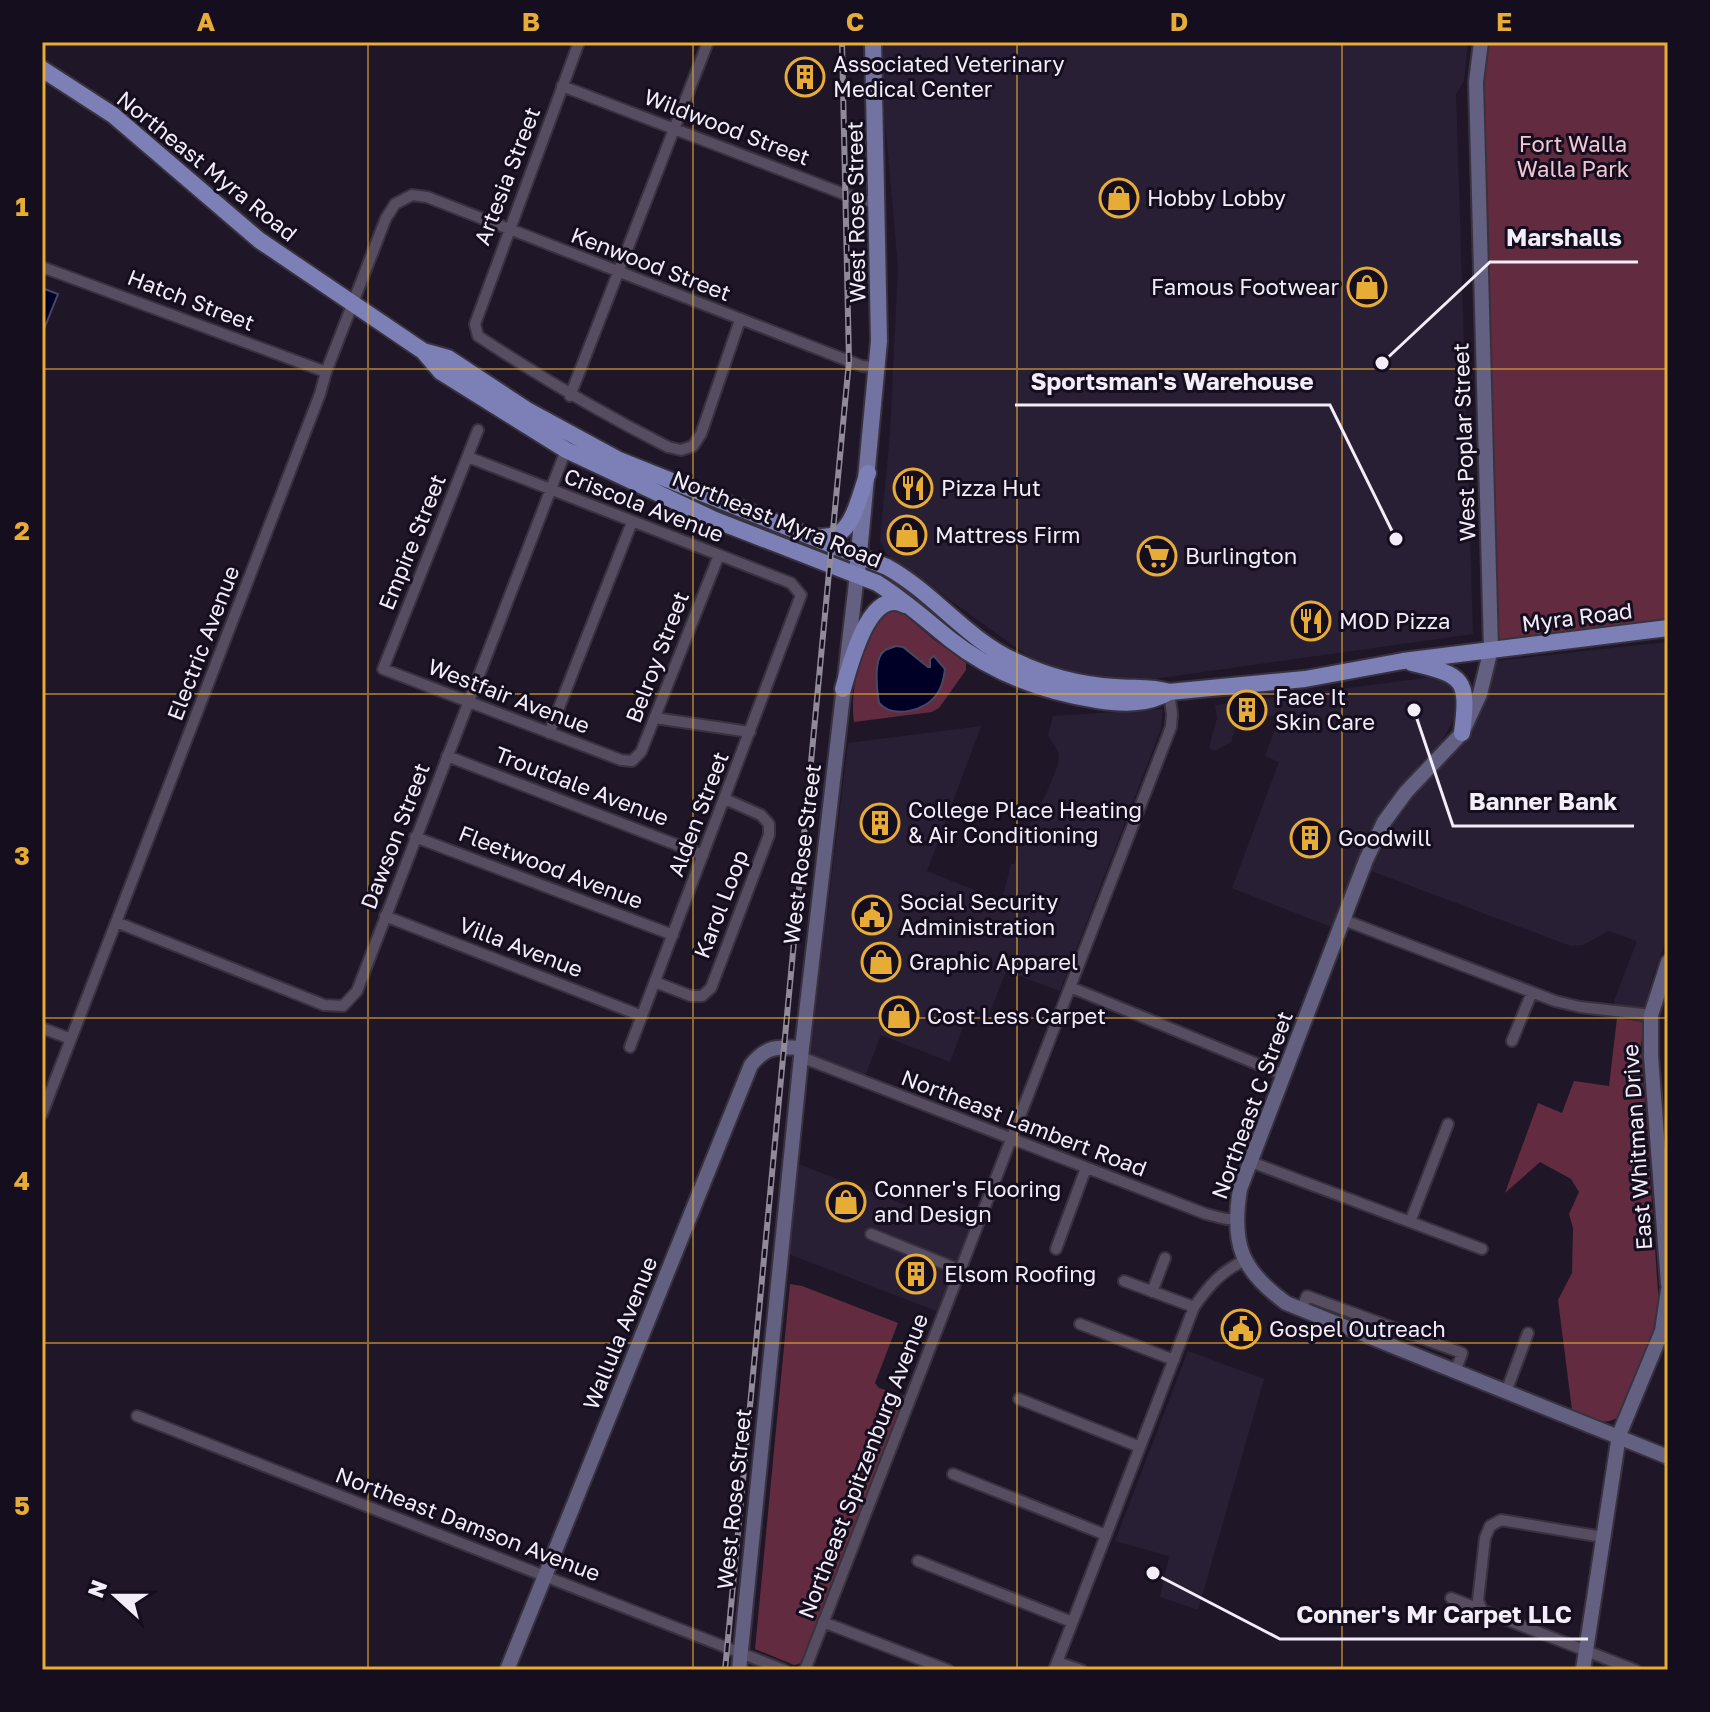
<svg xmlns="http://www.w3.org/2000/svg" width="1710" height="1712" font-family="'Golos Text',sans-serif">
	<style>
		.built { fill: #291f35 }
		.green { fill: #632b3f }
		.water { fill: #000027; stroke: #494766; stroke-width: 2 }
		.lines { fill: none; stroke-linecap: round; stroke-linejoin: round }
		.minor-casing { stroke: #38323f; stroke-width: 14 }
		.secondary-casing { stroke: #38323f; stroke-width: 18 }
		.primary-casing { stroke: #38323f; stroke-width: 20 }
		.trunk-casing { stroke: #38323f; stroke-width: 20 }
		.minor { stroke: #564d61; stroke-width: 10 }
		.secondary { stroke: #646081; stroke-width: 14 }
		.primary { stroke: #7273a1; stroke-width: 16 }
		.trunk { stroke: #7c80b6; stroke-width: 16 }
		.rail-casing { stroke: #918a99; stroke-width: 6 }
		.rail { stroke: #150e1e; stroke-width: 3; stroke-dasharray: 9; stroke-linecap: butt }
		.grid { fill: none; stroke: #e7ac36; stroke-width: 2; stroke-opacity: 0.55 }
		.labels { text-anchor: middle; stroke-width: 6; stroke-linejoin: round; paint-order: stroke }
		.poi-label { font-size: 22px; fill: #f2edf9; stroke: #150e1e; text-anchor: start }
		.street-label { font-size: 22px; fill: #f2edf9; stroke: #150e1e }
		.park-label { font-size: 22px; fill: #f2c7d3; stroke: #150e1e }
		.leader { fill: none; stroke: #f2edf9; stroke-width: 3 }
		.callout-dot { fill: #f2edf9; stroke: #150e1e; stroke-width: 3 }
		.callout-label { font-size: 24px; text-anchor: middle; font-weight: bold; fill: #f2edf9; stroke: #150e1e; stroke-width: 6; stroke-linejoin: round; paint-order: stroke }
		.neatline { fill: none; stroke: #e7ac36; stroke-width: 3 }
		.grid-label { font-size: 26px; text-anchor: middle; font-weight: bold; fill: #e7ac36 }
	</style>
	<rect width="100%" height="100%" fill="#1f1728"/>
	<path class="built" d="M 883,42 L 1468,42 L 1464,81 L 1456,94 L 1473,634 L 1146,680 L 1073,674 L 1032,659 L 886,554 L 880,540 L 890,434 L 898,268 L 885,120 Z
		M 1668,642 L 1668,936 L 1653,975 L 1644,1012 L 1615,1008 L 1614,1001 L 1637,941 L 1609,931 L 1583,945 L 1571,946 L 1371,871 L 1393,821 L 1415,791 L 1467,736 L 1482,707 L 1495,661 Z
		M 1433,677 L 1443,678 L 1454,684 L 1459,699 L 1456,715 L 1439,746 L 1418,764 L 1421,765 L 1388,804 L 1373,829 L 1334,928 L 1232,888 L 1279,762 L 1265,756 L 1280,715 L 1238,719 L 1231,742 L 1215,751 L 1209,748 L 1217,718 L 1215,705 Z
		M 1163,709 L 1161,729 L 1060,991 L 1006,971 L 989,1015 L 970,1008 L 950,1062 L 881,1035 L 864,1079 L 850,1073 L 850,1070 L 810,1054 L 848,743 L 981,726 L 927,871 L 1002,901 L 1011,864 L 1015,864 L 1019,845 L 1047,792 L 1058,765 L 1059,753 L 1048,735 L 1053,716 Z
		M 796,1163 L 970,1230 L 939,1312 L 786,1253 Z
		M 1188,1351 L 1264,1379 L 1198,1610 L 1160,1597 L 1169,1556 L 1115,1541 Z"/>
	<path class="green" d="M 1481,42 L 1668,42 L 1668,629 L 1491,649 Z
		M 887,610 L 898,610 L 904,614 L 933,639 L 966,663 L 966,670 L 939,708 L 932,712 L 854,722 C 849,691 863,630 887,610 Z
		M 1617,1018 L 1644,1022 L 1641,1046 L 1659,1306 L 1653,1336 L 1620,1416 C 1604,1428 1589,1418 1572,1410 L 1558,1300 L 1572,1273 L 1573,1228 L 1569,1214 L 1579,1192 L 1571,1179 L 1540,1162 L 1505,1193 L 1538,1103 L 1562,1113 L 1574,1081 L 1609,1086 Z
		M 790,1284 L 802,1286 L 898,1323 L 875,1383 L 879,1388 L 905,1396 L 802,1663 L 794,1665 L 755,1649 Z"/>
	<path class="water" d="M 42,288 L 58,294 L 42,334 Z
		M 896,646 L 903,647 L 928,667 L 930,667 L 930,659 L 934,656 L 945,669 C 944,678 942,687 937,694 C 926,711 893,719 879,703 C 877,690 873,660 884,651 C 887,648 892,648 896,646 Z"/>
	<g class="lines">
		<g class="minor-casing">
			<path id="minor" d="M 579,42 L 475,324 L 478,336 C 540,377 601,413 668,447 L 681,450 L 693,446 L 701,434 L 740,320
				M 562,86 L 844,194 L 877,204
				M 42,267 L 326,372
				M 570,396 L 708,42
				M 478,430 L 383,669 L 621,760 L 632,761 L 641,752 L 719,555
				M 468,457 L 791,583 L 801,595 L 630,1047
				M 655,718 L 750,732
				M 549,733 L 632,522
				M 447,756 L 703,855
				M 415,837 L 673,935
				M 385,916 L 642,1016
				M 1344,920 L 1555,1001 L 1580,1007 L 1651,1015
				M 116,922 L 324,1005 L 343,1006 L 357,991 L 566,450
				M 655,982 L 691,996 L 702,996 L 711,988 L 769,835 L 769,824 L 761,815 L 725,799
				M 1070,987 L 1284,1075
				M 42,1028 L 71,1039
				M 1512,1041 L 1532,992
				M 801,1057 L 1206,1214 L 1226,1219 L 1235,1219
				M 42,1114 L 320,394 L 326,372 L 386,218 L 395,204 L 412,195 L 427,197 L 836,356 L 862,366 L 878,367
				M 1251,1162 L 1482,1249
				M 1410,1222 L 1448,1124
				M 871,1234 L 960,1270
				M 1056,1249 L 1086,1168
				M 1124,1281 L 1194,1307
				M 1152,1292 L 1165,1258
				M 1301,1310 L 1307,1296 L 1462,1353 L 1455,1372
				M 1080,1324 L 1174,1360
				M 1506,1392 L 1528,1333
				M 1019,1399 L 1140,1447
				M 137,1416 L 784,1670
				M 953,1474 L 1106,1535
				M 918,1561 L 1072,1622
				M 1451,1598 L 1635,1670
				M 1482,1610 L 1478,1600 L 1485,1538 L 1490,1526 L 1501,1520 L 1603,1537
				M 823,1622 L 948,1670
				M 1057,1662 L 1081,1670
				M 805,1670 L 1171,727 L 1172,714 L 1169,692
				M 1054,1670 L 1194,1307 C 1208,1287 1221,1271 1244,1261"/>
		</g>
		<g class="secondary-casing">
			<path id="secondary" d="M 1481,42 L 1476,82 L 1491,649 L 1480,694 L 1462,733 L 1406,792 L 1384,822 L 1366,860 L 1240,1189 C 1231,1244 1241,1270 1286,1303 L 1668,1457
				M 1668,962 L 1651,1015 L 1651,1056 L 1668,1284
				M 507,1670 L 751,1065 C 767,1045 778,1047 802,1048
				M 739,1670 L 801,1057 L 857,574
				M 1583,1670 L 1619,1435 L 1662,1331 L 1668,1290"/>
		</g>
		<g class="primary-casing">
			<path id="primary" d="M 857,574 L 879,341 L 873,42"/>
		</g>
		<g class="trunk-casing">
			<path id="trunk" d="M 42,69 L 113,115 L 259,240 L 423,351 L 441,372 L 566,450 L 715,520 L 877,583 C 904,600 926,620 951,640 C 993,673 1045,692 1097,700 C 1122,704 1147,705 1169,692
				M 423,351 L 448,358 L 527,410 L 619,460 L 887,567 C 934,593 966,639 1015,661 C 1046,676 1081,685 1115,687 C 1134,689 1150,686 1169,692 L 1305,679 L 1403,661 L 1668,628
				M 817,537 C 825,537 836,537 842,531 C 856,519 861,490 868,473
				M 1412,663 C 1464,675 1469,679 1462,733
				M 843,689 C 850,666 869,585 905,605"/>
		</g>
		<use href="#minor" class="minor"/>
		<use href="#secondary" class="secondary"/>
		<use href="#primary" class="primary"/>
		<use href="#trunk" class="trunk"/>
		<g class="rail-casing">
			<path id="rail" d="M 725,1670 L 849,361 L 842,42"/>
		</g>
		<use href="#rail" class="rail"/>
	</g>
	<path class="grid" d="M 368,42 L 368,1670M 693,42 L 693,1670M 1017,42 L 1017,1670M 1342,42 L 1342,1670M 42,369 L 1668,369M 42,694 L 1668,694M 42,1018 L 1668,1018M 42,1343 L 1668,1343"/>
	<defs>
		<g id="building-ring" transform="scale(2)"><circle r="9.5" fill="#150e1e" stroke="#e7ac36" stroke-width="1.5"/><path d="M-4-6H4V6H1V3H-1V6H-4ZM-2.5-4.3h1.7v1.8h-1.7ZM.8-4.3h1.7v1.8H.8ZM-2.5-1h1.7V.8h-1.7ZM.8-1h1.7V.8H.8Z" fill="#e7ac36"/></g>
		<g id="shop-ring" transform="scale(2)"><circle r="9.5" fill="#150e1e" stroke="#e7ac36" stroke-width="1.5"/><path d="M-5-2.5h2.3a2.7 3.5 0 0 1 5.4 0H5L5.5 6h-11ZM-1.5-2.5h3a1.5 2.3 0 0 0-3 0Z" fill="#e7ac36"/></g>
		<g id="restaurant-ring" transform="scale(2)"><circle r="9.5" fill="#150e1e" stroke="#e7ac36" stroke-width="1.5"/><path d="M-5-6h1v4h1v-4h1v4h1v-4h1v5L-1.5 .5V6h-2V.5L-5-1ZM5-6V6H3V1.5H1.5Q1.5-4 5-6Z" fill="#e7ac36"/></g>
		<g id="supermarket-ring" transform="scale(2)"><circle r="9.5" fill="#150e1e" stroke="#e7ac36" stroke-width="1.5"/><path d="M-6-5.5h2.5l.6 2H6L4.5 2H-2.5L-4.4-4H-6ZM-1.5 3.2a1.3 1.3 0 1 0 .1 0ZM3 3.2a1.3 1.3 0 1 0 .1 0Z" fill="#e7ac36"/></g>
		<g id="civic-ring" transform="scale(2)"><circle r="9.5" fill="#150e1e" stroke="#e7ac36" stroke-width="1.5"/><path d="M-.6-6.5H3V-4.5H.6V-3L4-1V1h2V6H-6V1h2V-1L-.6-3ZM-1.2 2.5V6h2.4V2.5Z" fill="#e7ac36"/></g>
	</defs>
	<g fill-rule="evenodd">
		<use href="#building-ring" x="805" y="77"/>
		<use href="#shop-ring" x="1119" y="198"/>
		<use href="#shop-ring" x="1367" y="287"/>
		<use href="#restaurant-ring" x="913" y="488"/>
		<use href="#shop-ring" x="907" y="535"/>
		<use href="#supermarket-ring" x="1157" y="556"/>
		<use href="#restaurant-ring" x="1311" y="621"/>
		<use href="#building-ring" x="1247" y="710"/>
		<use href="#building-ring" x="880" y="823"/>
		<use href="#building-ring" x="1310" y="838"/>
		<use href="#civic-ring" x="872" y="915"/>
		<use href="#shop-ring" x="881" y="962"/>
		<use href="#shop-ring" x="899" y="1016"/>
		<use href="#shop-ring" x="846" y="1202"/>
		<use href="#building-ring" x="916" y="1274"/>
		<use href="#civic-ring" x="1241" y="1329"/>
	</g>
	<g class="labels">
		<g class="poi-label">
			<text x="833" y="72">Associated Veterinary<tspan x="833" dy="25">Medical Center</tspan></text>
			<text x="1147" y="206">Hobby Lobby</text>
			<text x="1339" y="295" text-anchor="end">Famous Footwear</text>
			<text x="941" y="496">Pizza Hut</text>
			<text x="935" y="543">Mattress Firm</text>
			<text x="1185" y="564">Burlington</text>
			<text x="1339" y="629">MOD Pizza</text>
			<text x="1275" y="705">Face It<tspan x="1275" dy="25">Skin Care</tspan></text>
			<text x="908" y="818">College Place Heating<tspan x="908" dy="25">&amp; Air Conditioning</tspan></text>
			<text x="1338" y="846">Goodwill</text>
			<text x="900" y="910">Social Security<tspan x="900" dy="25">Administration</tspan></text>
			<text x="909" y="970">Graphic Apparel</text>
			<text x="927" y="1024">Cost Less Carpet</text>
			<text x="874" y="1197">Conner's Flooring<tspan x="874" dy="25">and Design</tspan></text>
			<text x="944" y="1282">Elsom Roofing</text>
			<text x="1269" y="1337">Gospel Outreach</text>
		</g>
		<g class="street-label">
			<text transform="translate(727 127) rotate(21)" y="8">Wildwood Street</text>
			<text transform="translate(207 166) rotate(39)" y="8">Northeast Myra Road</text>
			<text transform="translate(507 176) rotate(-69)" y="8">Artesia Street</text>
			<text transform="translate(856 212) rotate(-91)" y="8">West Rose Street</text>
			<text transform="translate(651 264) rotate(21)" y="8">Kenwood Street</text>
			<text transform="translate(191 300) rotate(21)" y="8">Hatch Street</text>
			<text transform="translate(1464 442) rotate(-92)" y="8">West Poplar Street</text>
			<text transform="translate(644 505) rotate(21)" y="8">Criscola Avenue</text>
			<text transform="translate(777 519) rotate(22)" y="8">Northeast Myra Road</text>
			<text transform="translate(412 542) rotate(-68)" y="8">Empire Street</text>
			<text transform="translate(1577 617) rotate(-7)" y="8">Myra Road</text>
			<text transform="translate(203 643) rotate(-69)" y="8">Electric Avenue</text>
			<text transform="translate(657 657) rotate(-69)" y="8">Belroy Street</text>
			<text transform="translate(509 696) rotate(21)" y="8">Westfair Avenue</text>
			<text transform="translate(582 786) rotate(21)" y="8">Troutdale Avenue</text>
			<text transform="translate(698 814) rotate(-69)" y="8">Alden Street</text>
			<text transform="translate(395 836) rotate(-69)" y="8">Dawson Street</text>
			<text transform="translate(802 854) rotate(-83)" y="8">West Rose Street</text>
			<text transform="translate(551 867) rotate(21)" y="8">Fleetwood Avenue</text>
			<text transform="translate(721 904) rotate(-69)" y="8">Karol Loop</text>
			<text transform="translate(521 947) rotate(21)" y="8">Villa Avenue</text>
			<text transform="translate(1252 1105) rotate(-70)" y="8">Northeast C Street</text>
			<text transform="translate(1024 1123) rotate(21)" y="8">Northeast Lambert Road</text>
			<text transform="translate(1637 1147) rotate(-94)" y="8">East Whitman Drive</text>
			<text transform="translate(620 1333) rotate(-68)" y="8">Wallula Avenue</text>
			<text transform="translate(863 1466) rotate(-69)" y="8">Northeast Spitzenburg Avenue</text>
			<text transform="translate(734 1499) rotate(-84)" y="8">West Rose Street</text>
			<text transform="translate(468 1524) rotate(21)" y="8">Northeast Damson Avenue</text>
		</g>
		<g class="park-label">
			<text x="1573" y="152">Fort Walla<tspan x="1573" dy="25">Walla Park</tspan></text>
		</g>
	</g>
	<path class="leader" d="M1382 363L1490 262H1638M1396 539L1330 405H1015M1414 710L1453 826H1634M1153 1573L1280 1639H1588"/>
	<g class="callout-dot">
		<circle cx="1382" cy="363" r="8"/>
		<circle cx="1396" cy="539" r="8"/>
		<circle cx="1414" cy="710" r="8"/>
		<circle cx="1153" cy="1573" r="8"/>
	</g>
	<g class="callout-label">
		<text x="1564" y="246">Marshalls</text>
		<text x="1172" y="390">Sportsman's Warehouse</text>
		<text x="1543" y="810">Banner Bank</text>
		<text x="1434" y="1623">Conner's Mr Carpet LLC</text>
	</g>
	<rect width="1710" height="1712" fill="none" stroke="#150e1e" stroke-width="88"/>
	<g transform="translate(116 1596) rotate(291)" stroke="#150e1e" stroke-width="6" paint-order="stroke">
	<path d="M0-6L14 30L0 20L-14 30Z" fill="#f2edf9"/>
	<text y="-12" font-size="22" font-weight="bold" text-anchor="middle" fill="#f2edf9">N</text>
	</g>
	<rect x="44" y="44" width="1622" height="1624" class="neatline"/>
	<g class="grid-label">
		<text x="206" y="31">A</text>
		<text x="531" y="31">B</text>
		<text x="855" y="31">C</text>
		<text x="1179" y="31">D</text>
		<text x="1504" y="31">E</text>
		<text x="22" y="216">1</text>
		<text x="22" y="540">2</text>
		<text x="22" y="865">3</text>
		<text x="22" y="1190">4</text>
		<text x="22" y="1515">5</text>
	</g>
</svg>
